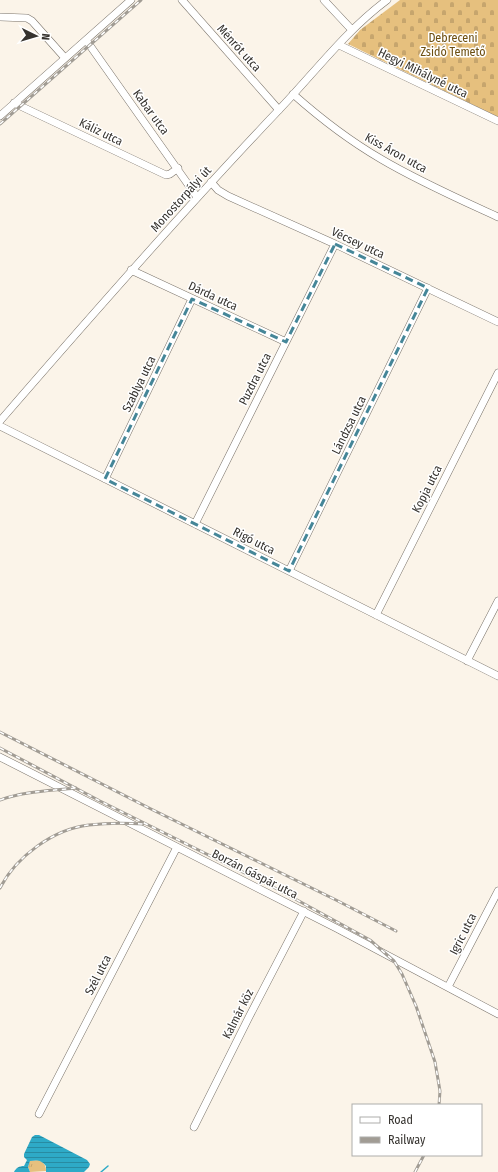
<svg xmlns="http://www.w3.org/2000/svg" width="498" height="1172" font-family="'Fira Sans Condensed',sans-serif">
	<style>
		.cemetery { fill: url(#cemetery-stones) }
		.park { fill: url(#park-tufts) }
		.water { fill: url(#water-rules) }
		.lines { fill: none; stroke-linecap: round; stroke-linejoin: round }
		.stream { stroke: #2eaac7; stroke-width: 1.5 }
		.minor-casing { stroke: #7a736a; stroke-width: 8 }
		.minor { stroke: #fff; stroke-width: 7 }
		.rail-casing { stroke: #a19c94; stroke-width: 3 }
		.rail { stroke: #fff; stroke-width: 1.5; stroke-dasharray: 4.5; stroke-linecap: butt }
		.marked { fill: none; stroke: #458698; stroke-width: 3; stroke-dasharray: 8 5; stroke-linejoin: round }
		.labels { text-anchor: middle; stroke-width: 3; stroke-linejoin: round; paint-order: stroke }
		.park-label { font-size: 12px; fill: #6d4f11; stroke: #fff }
		.street-label { font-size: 12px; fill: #35322e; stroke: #fff }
	</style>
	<defs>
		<pattern id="cemetery-stones" width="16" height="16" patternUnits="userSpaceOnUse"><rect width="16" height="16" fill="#e6c07e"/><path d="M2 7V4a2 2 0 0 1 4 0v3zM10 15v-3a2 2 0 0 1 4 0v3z" fill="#c6a56d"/></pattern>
		<pattern id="park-tufts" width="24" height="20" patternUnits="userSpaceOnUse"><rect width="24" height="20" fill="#e6c07e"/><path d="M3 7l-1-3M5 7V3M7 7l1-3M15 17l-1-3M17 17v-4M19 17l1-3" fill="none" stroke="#c6a56d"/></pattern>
		<pattern id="water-rules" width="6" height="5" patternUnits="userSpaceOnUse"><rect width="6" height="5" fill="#2eaac7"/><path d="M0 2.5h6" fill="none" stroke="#288ba2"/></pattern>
	</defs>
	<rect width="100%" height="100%" fill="#fbf4e9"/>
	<path class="cemetery" d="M 400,0 L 498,0 L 498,117 L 348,44 L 360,30 Z"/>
	<path class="park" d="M 39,1160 C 44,1163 46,1165 46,1171 L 30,1172 L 28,1167 L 30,1161 Z"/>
	<path class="water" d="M 35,1135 L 39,1135 L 87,1160 L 90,1164 L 89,1167 L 84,1172 L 46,1172 L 46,1166 C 41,1160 38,1160 30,1161 L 28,1167 L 30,1172 L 14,1172 C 16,1168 19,1166 24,1166 L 27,1160 L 24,1157 L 24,1154 L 32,1137 Z"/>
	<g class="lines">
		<path class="stream" d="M 101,1172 L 108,1166"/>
		<g class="minor-casing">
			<path id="minor" d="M 182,0 L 279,110
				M 324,0 L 352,30
				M 0,17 L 27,18 L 32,21 L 65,58
				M 86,40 L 197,197
				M 339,45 L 498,121
				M 293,94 C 320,118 350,141 381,159 C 418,181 459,199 498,217
				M 14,103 L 166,175 L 170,174 L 178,168
				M 0,116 L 131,0
				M 211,182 L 218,190 L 228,196 L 335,244 L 498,322
				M 131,270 L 286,342
				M 0,421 C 90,317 180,214 275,114 C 312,76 344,32 387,0
				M 0,426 L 498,676
				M 105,479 L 192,299
				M 195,524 L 335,244
				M 289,571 L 428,288
				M 376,615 L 498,373
				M 467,661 L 498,601
				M 0,757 L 336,928 L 498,1014
				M 448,987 L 498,891
				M 39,1114 L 177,847
				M 194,1127 L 249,1017 L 304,911"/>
		</g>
		<use href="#minor" class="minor"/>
		<g class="rail-casing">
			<path id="rail" d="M 0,124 L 141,0
				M 0,732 L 151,809 L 336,900 L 396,931
				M 0,748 L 100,801 L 277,889 L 370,940 L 394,961 L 402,974 L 416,1006 L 435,1062 L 440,1091 L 439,1105
				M 0,800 C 25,791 50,791 76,788
				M 0,888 C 16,857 53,829 89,825 C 107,823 125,823 143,824
				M 415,1172 L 424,1155"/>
		</g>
		<use href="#rail" class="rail"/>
	</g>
	<path class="marked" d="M 335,244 L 428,288 L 289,571 L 105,479 L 192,299 L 286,342 Z"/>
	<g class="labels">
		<g class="park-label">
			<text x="453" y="42">Debreceni<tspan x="453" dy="14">Zsidó Temető</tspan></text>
		</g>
		<g class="street-label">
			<text transform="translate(239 48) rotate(48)" y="4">Ménrót utca</text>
			<text transform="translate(423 73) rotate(26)" y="4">Hegyi Mihályné utca</text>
			<text transform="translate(151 112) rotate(54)" y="4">Kabar utca</text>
			<text transform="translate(101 132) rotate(26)" y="4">Káliz utca</text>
			<text transform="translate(396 153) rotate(29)" y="4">Kiss Áron utca</text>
			<text transform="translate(181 199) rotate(-48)" y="4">Monostorpályi út</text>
			<text transform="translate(358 243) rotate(25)" y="4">Vécsey utca</text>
			<text transform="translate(213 296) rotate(25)" y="4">Dárda utca</text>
			<text transform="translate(255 379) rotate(-63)" y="4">Puzdra utca</text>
			<text transform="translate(139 384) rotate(-64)" y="4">Szablya utca</text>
			<text transform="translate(349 425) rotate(-64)" y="4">Lándzsa utca</text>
			<text transform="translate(427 489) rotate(-63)" y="4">Kopja utca</text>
			<text transform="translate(254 541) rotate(27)" y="4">Rigó utca</text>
			<text transform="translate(255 874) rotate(27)" y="4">Borzán Gáspár utca</text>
			<text transform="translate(463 934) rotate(-63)" y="4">Igric utca</text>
			<text transform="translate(98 975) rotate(-63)" y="4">Szél utca</text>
			<text transform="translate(238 1014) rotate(-63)" y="4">Kalmár köz</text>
		</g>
	</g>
	<rect x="352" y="1104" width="130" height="52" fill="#ffffff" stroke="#aeadab"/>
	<rect x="360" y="1117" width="20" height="6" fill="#ffffff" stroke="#aeadab"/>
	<text x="388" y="1124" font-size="12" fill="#35322e">Road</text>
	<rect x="360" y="1137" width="20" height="6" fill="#a19c94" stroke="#aeadab"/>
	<text x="388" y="1144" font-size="12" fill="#35322e">Railway</text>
	<g transform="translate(36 36) rotate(95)" stroke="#ffffff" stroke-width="3" paint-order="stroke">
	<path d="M0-3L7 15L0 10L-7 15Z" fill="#35322e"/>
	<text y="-6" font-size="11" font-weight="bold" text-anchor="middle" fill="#35322e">N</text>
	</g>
</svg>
